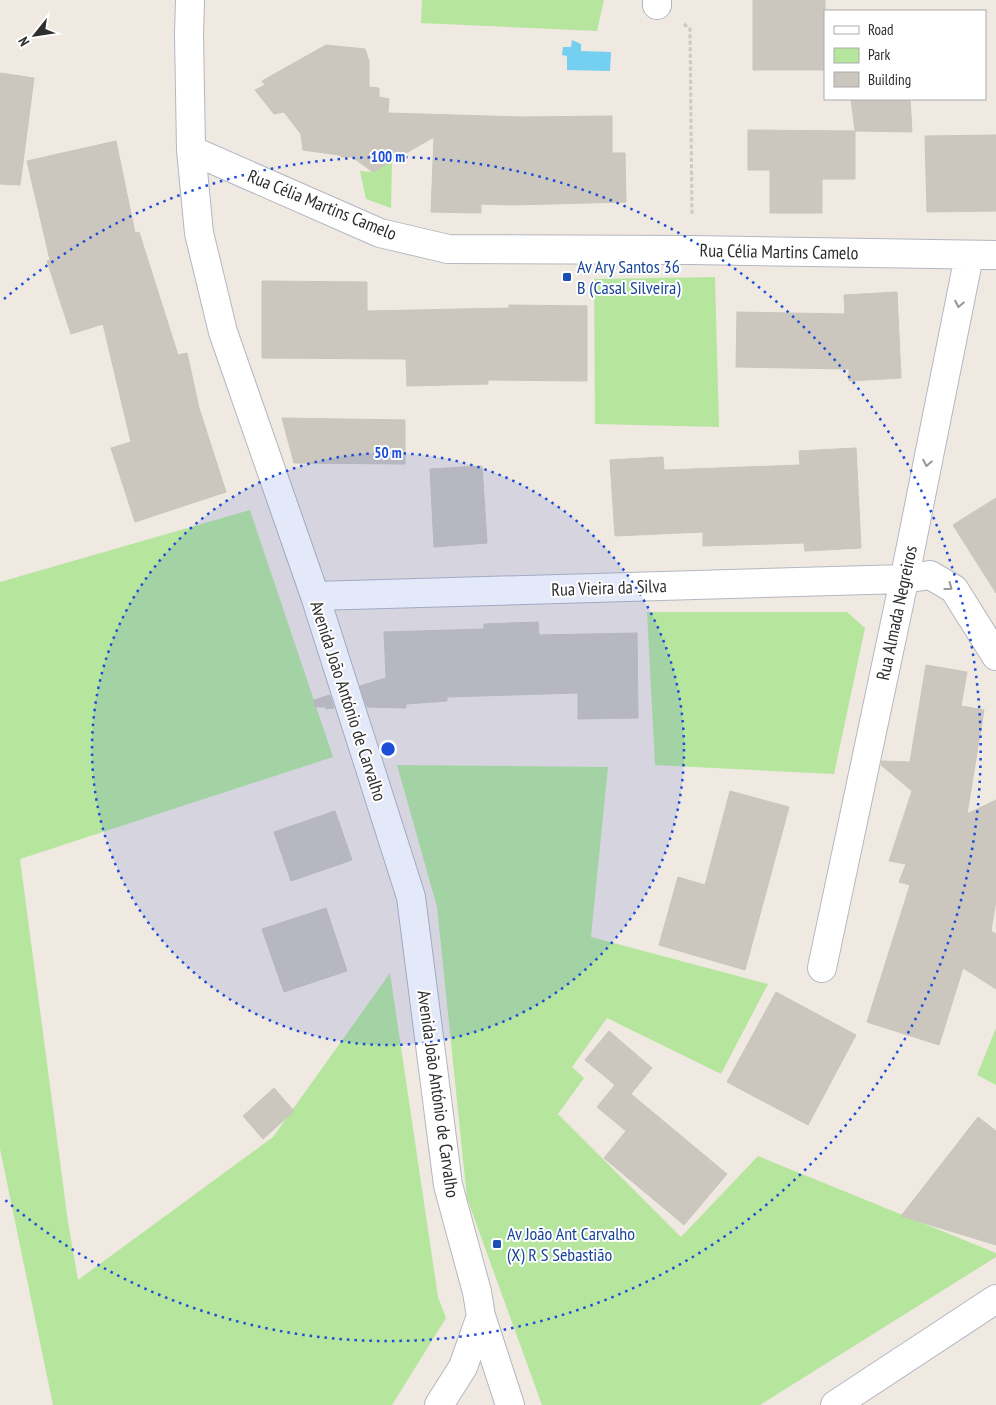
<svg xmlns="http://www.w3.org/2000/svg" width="996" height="1405" font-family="'PT Sans Narrow',sans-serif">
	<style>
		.green { fill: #b6e59e }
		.water { fill: #75cff0 }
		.building { fill: #cbc7bf; stroke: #cbc5ba }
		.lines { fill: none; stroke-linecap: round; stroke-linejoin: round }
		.minor-casing { stroke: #b4b7c1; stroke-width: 30 }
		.path { stroke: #c9c9c9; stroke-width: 3; stroke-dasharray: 4 2.5; stroke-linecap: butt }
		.minor { stroke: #fff; stroke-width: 28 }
		.oneway { stroke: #969696 }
		.ring { fill: none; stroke: #1d4ed8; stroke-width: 2.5; stroke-dasharray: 2.5 5 }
		.transit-dot { fill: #1a4fb4; stroke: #fff; stroke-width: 2 }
		.labels { text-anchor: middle; stroke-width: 4; stroke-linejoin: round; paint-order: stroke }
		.street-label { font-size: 18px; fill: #2e2e2e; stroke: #fff }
		.transit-label { font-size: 18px; fill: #164399; stroke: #fff; text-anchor: start }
		.centre { fill: #1d4ed8; stroke: #fff; stroke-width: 2.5 }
		.ring-label { font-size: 15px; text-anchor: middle; font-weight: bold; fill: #1d4ed8; stroke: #fff; stroke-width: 4; stroke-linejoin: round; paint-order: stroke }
	</style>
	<rect width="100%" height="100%" fill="#efe9e1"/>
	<path class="green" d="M 422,0 L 604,0 L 597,31 L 421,23 Z
		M 384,162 L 392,163 L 391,208 L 366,199 L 360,171 L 373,172 Z
		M 715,277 L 719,427 L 595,424 L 594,279 Z
		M 250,510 L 333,757 L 20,859 L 68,1222 L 78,1280 L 273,1137 L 390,973 L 438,1297 L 446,1318 L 392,1405 L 53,1405 L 0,1149 L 0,582 Z
		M 647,612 L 847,612 L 865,628 L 834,774 L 655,765 Z
		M 397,765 L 608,767 L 591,937 L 768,984 L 721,1074 L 607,1018 L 572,1067 L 584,1078 L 558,1114 L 681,1237 L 758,1156 L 996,1253 L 996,1257 L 760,1405 L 542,1405 L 467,1198 L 437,907 Z
		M 996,1028 L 996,1085 L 977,1075 Z"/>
	<path class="water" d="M 572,40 L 581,44 L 581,51 L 611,52 L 610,71 L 567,70 L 567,56 L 562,55 L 563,47 L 571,47 Z"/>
	<path class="building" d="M 753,0 L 825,0 L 825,70 L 753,70 Z
		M 326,45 L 365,49 L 369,61 L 369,87 L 379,88 L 379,97 L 389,99 L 388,113 L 522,117 L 612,116 L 612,153 L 625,153 L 626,202 L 511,205 L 481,204 L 481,213 L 431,212 L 434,137 L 373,172 L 352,157 L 342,157 L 339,155 L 303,150 L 301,134 L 284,112 L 274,114 L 255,90 L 265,85 L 262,81 Z
		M 0,73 L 34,78 L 20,185 L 0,184 Z
		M 851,99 L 910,99 L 912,132 L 855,131 Z
		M 748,130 L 855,131 L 855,179 L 822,179 L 822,213 L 770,213 L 770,170 L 748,170 Z
		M 996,135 L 996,211 L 927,212 L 925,136 Z
		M 116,141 L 135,233 L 139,232 L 178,355 L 187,353 L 199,408 L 226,492 L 135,522 L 111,448 L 131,442 L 103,324 L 71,334 L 47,261 L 50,260 L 27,161 Z
		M 262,281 L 367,282 L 367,311 L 509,308 L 509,305 L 587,306 L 587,381 L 488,380 L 488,384 L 407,386 L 406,359 L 262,358 Z
		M 897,292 L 901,378 L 849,381 L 849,369 L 736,367 L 737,312 L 845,314 L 844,295 Z
		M 282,418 L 405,420 L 405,464 L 294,463 Z
		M 856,448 L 861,548 L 805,551 L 804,543 L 703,546 L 703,532 L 615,536 L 610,460 L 663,457 L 664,470 L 800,465 L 799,451 Z
		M 482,466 L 487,543 L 434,547 L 430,469 Z
		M 996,498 L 996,593 L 953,525 Z
		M 538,622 L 539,635 L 637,633 L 638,718 L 578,719 L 578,693 L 447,697 L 447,701 L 406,704 L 406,708 L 367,707 L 360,686 L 386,678 L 384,632 L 484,629 L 484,624 Z
		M 926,665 L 967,672 L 961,706 L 984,710 L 967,814 L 996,800 L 996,900 L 991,931 L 996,934 L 996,989 L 963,968 L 939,1045 L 867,1022 L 910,885 L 899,882 L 906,864 L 889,861 L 912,791 L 881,765 L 882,761 L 910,762 Z
		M 330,695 L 334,708 L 326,709 L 326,707 L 315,707 L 314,700 Z
		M 730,791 L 789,807 L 745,970 L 659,945 L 678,877 L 705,885 Z
		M 335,811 L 352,860 L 291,881 L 274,832 Z
		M 326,908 L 347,971 L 284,992 L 262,929 Z
		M 776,992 L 856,1035 L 808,1125 L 727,1082 Z
		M 609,1031 L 652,1068 L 631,1094 L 727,1174 L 684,1225 L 604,1158 L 626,1131 L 597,1107 L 615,1085 L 585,1060 Z
		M 274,1088 L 294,1111 L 263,1139 L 243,1116 Z
		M 978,1117 L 996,1131 L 996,1245 L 901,1216 Z"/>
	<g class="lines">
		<g class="minor-casing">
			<path id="minor" d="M 190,0 L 189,34 L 191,150 L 199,233 L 223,332 L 315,596 L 411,897 L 448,1185 L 477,1292 L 481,1316 L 510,1405
				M 657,5 L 657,0
				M 191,150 L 380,233 L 448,249 L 692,250 L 996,255
				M 315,596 L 904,579 L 930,575 L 954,589 L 996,656
				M 822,968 L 906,571 L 969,256
				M 439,1405 L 463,1367 L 481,1316
				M 835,1405 L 996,1299"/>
		</g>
		<path class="path" d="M 684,24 L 690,29 L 692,215"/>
		<use href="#minor" class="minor"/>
	</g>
	<defs><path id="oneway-chevron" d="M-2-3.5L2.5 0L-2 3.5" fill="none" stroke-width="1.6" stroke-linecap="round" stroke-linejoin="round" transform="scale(1.25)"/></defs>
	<g class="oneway">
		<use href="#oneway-chevron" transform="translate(959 304) rotate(101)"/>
		<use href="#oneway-chevron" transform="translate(927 463) rotate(101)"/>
		<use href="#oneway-chevron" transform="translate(949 587) rotate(36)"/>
	</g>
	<circle cx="388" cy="749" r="296" fill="#1d4ed8" fill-opacity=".12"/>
	<g class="ring">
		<circle cx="388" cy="749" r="296"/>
		<path d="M4 299A592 592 0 1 1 4 1199"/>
	</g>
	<g class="transit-dot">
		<rect x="562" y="272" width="10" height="10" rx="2.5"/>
		<rect x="492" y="1239" width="10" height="10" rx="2.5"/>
	</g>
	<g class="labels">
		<g class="street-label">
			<text transform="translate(322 205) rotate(22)" y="6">Rua Célia Martins Camelo</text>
			<text transform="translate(779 252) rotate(1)" y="6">Rua Célia Martins Camelo</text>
			<text transform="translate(609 588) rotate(-2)" y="6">Rua Vieira da Silva</text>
			<text transform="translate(897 613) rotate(-78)" y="6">Rua Almada Negreiros</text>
			<text transform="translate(348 701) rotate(72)" y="6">Avenida João António de Carvalho</text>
			<text transform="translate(438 1094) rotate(82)" y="6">Avenida João António de Carvalho</text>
		</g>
		<g class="transit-label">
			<text x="577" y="273">Av Ary Santos 36<tspan x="577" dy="21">B (Casal Silveira)</tspan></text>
			<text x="507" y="1240">Av João Ant Carvalho<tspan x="507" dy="21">(X) R S Sebastião</tspan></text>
		</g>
	</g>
	<circle cx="388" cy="749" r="8" class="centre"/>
	<g class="ring-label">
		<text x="388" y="162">100 m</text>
		<text x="388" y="458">50 m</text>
	</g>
	<rect x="824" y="10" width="162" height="90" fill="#ffffff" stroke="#ababab"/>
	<rect x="834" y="26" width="25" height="8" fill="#ffffff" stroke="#ababab"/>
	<text x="868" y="35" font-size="15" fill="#2e2e2e">Road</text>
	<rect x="834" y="48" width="25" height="15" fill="#b6e59e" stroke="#ababab"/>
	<text x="868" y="60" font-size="15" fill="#2e2e2e">Park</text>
	<rect x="834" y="72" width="25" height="15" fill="#cbc7bf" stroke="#ababab"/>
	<text x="868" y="85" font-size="15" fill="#2e2e2e">Building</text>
	<g transform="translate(35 35) rotate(240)" stroke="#ffffff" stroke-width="4" paint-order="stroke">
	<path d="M0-4L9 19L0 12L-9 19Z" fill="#2e2e2e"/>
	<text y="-8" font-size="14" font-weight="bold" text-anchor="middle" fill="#2e2e2e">N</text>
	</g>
</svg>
